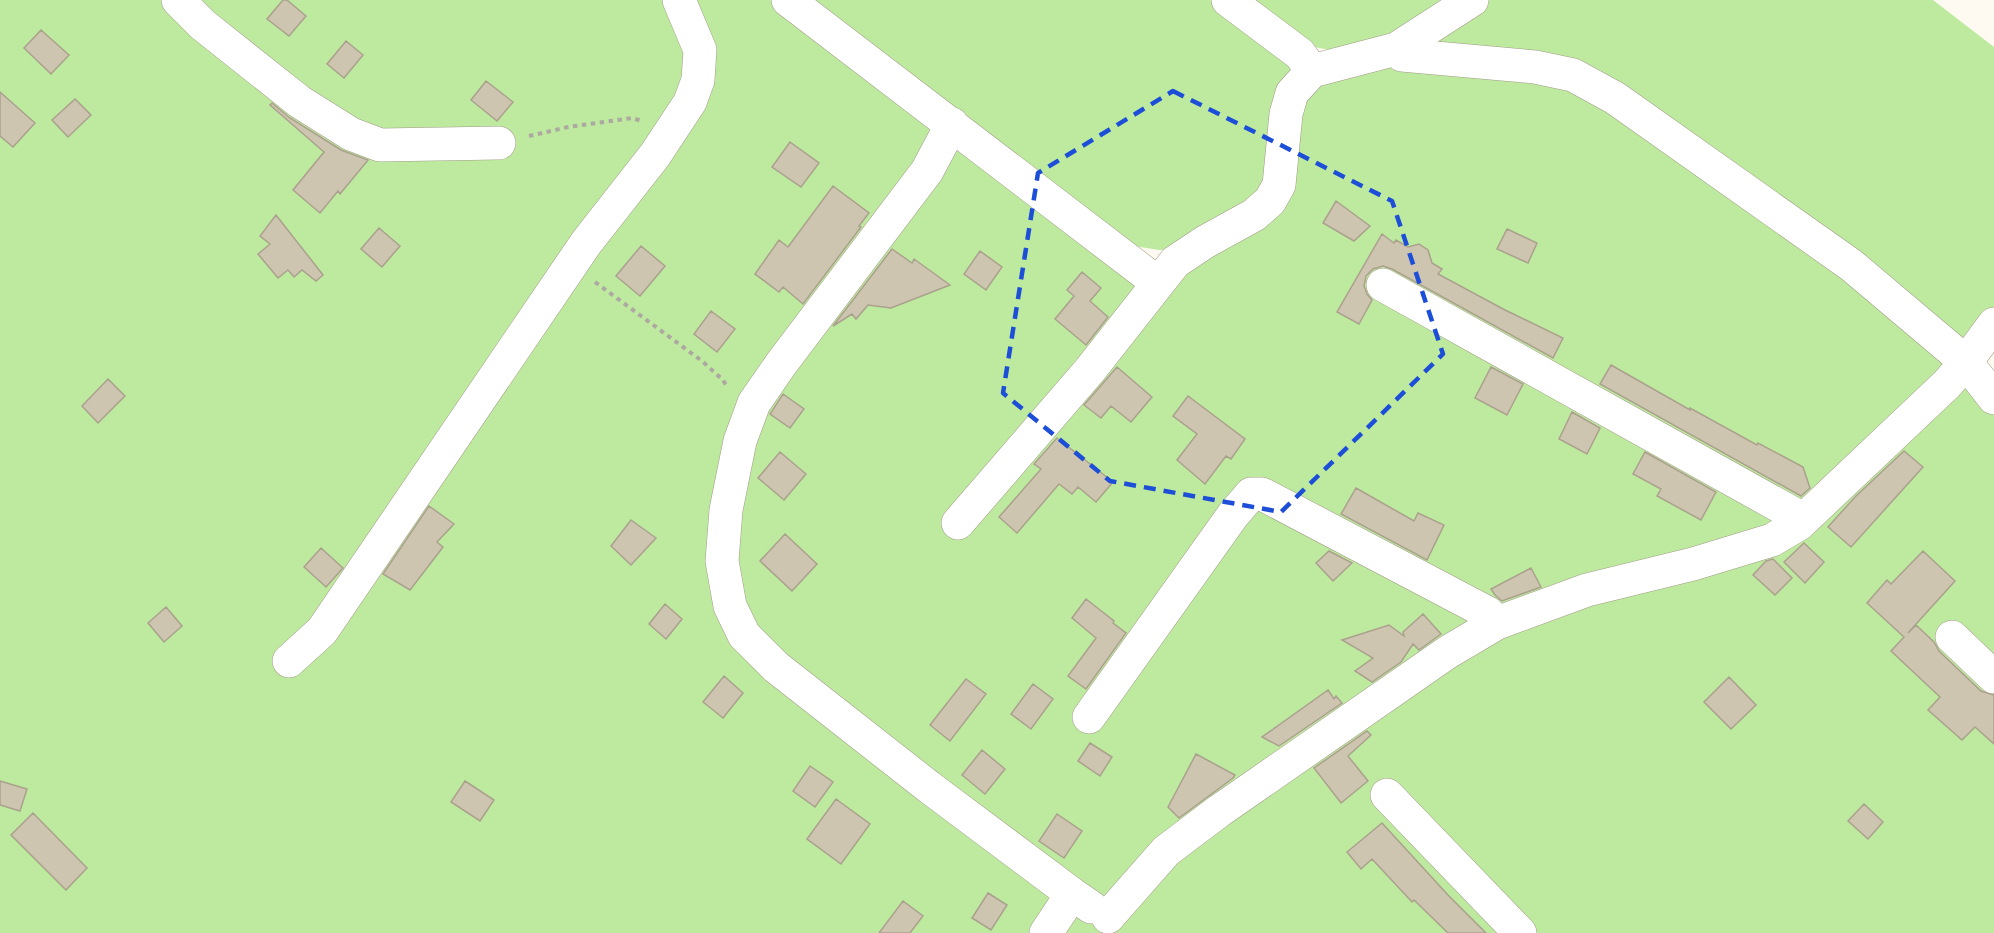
<svg xmlns="http://www.w3.org/2000/svg" width="1994" height="933" font-family="Overpass,sans-serif">
	<style>
		.green { fill: #beeaa0 }
		.building { fill: #cec5b0; stroke: #aaa18d; stroke-width: 1.5 }
		.lines { fill: none; stroke-linecap: round; stroke-linejoin: round }
		.minor-casing { stroke: #a29a86; stroke-width: 34 }
		.path { stroke: #ada9a0; stroke-width: 4; stroke-dasharray: 4.5 4.5; stroke-linecap: butt }
		.minor { stroke: #fff; stroke-width: 33 }
		.marked { fill: none; stroke: #1d4ed8; stroke-width: 4.5; stroke-dasharray: 12 8; stroke-linejoin: round }
	</style>
	<rect width="100%" height="100%" fill="#fefaf1"/>
	<path class="green" d="M 0,0 L 780,0 L 1160,292 L 1234,237 L 1293,125 L 1313,80 L 1389,61 L 1563,77 L 1850,272 L 1994,409 L 1994,933 L 0,933 Z
		M 798,0 L 1220,0 L 1294,71 L 1269,189 L 1168,250 L 1159,250 L 1115,243 Z
		M 1237,0 L 1460,0 L 1384,47 L 1330,50 L 1309,46 Z
		M 1488,0 L 1933,0 L 1994,47 L 1994,319 L 1960,341 L 1618,93 L 1405,51 Z"/>
	<path class="building" d="M 283,0 L 287,0 L 306,16 L 289,36 L 267,19 Z
		M 41,30 L 69,55 L 51,74 L 24,48 Z
		M 346,41 L 363,55 L 344,78 L 327,64 Z
		M 486,81 L 513,102 L 497,121 L 471,100 Z
		M 0,92 L 35,123 L 13,147 L 0,136 Z
		M 75,99 L 91,115 L 68,137 L 52,120 Z
		M 272,103 L 290,118 L 341,150 L 368,160 L 340,194 L 338,191 L 320,213 L 293,190 L 324,152 L 270,105 Z
		M 790,142 L 819,163 L 801,187 L 772,167 Z
		M 833,186 L 869,213 L 859,226 L 861,227 L 803,304 L 783,287 L 779,292 L 755,274 L 779,240 L 788,247 Z
		M 1336,201 L 1370,226 L 1354,241 L 1323,223 Z
		M 276,215 L 323,275 L 316,281 L 302,270 L 294,277 L 288,270 L 278,278 L 258,254 L 270,244 L 260,236 Z
		M 379,228 L 400,246 L 382,267 L 361,249 Z
		M 1507,229 L 1537,243 L 1528,263 L 1497,249 Z
		M 1382,234 L 1394,243 L 1396,240 L 1408,247 L 1419,244 L 1428,250 L 1432,263 L 1442,269 L 1438,274 L 1505,310 L 1563,338 L 1553,358 L 1392,269 L 1383,266 L 1373,269 L 1366,276 L 1364,286 L 1367,294 L 1372,300 L 1359,324 L 1337,312 Z
		M 641,246 L 665,266 L 640,296 L 616,276 Z
		M 892,249 L 912,263 L 914,259 L 950,285 L 891,308 L 868,305 L 856,319 L 852,314 L 833,326 Z
		M 980,251 L 1002,267 L 986,290 L 964,274 Z
		M 1082,272 L 1101,288 L 1090,301 L 1108,317 L 1086,345 L 1055,319 L 1074,296 L 1067,290 Z
		M 711,311 L 735,329 L 717,352 L 694,334 Z
		M 1611,365 L 1690,410 L 1690,408 L 1757,445 L 1758,443 L 1803,467 L 1810,488 L 1801,496 L 1600,384 Z
		M 1117,367 L 1152,397 L 1131,422 L 1111,406 L 1101,418 L 1084,405 Z
		M 1491,367 L 1523,384 L 1507,415 L 1475,398 Z
		M 108,379 L 125,396 L 98,423 L 82,406 Z
		M 783,394 L 804,409 L 790,428 L 770,414 Z
		M 1188,396 L 1245,439 L 1231,459 L 1226,456 L 1205,484 L 1177,460 L 1197,434 L 1173,416 Z
		M 1572,412 L 1600,428 L 1587,454 L 1559,439 Z
		M 1057,438 L 1113,482 L 1096,502 L 1078,487 L 1072,494 L 1059,484 L 1017,533 L 999,517 L 1041,469 L 1034,464 Z
		M 1904,451 L 1923,467 L 1851,547 L 1828,527 L 1855,497 Z
		M 780,452 L 806,474 L 784,500 L 758,478 Z
		M 1645,452 L 1716,492 L 1701,520 L 1657,496 L 1661,489 L 1633,474 Z
		M 1356,488 L 1414,521 L 1418,513 L 1444,525 L 1427,560 L 1341,514 Z
		M 429,506 L 454,524 L 437,542 L 443,547 L 410,590 L 383,574 Z
		M 631,520 L 656,538 L 631,565 L 611,546 Z
		M 785,534 L 817,564 L 792,591 L 760,561 Z
		M 1804,543 L 1824,562 L 1805,583 L 1784,562 Z
		M 321,548 L 343,568 L 326,587 L 304,567 Z
		M 1329,551 L 1352,563 L 1333,581 L 1316,563 Z
		M 1923,551 L 1955,581 L 1908,633 L 1916,625 L 1934,642 L 1939,651 L 1981,691 L 1994,695 L 1994,744 L 1975,727 L 1962,740 L 1928,710 L 1940,697 L 1891,651 L 1904,637 L 1867,603 L 1887,580 L 1891,584 Z
		M 1773,559 L 1792,578 L 1775,595 L 1753,575 L 1766,561 Z
		M 1531,568 L 1541,587 L 1502,601 L 1495,595 L 1491,589 Z
		M 1086,599 L 1114,621 L 1113,623 L 1126,633 L 1086,689 L 1068,676 L 1096,638 L 1072,618 Z
		M 665,604 L 682,619 L 666,639 L 649,624 Z
		M 166,607 L 182,626 L 164,642 L 148,623 Z
		M 1423,614 L 1441,634 L 1419,650 L 1413,644 L 1401,662 L 1372,682 L 1355,671 L 1373,658 L 1342,640 L 1389,625 L 1404,636 L 1403,632 Z
		M 724,676 L 743,693 L 723,718 L 703,702 Z
		M 1729,677 L 1756,705 L 1731,729 L 1704,702 Z
		M 966,679 L 986,694 L 950,741 L 930,725 Z
		M 1033,684 L 1053,699 L 1031,729 L 1011,714 Z
		M 1328,690 L 1334,699 L 1336,696 L 1342,703 L 1279,746 L 1262,737 Z
		M 1367,731 L 1371,735 L 1348,756 L 1368,781 L 1341,803 L 1314,768 Z
		M 1090,743 L 1112,757 L 1100,776 L 1078,761 Z
		M 982,750 L 1005,769 L 985,794 L 962,775 Z
		M 1196,754 L 1235,775 L 1233,778 L 1179,818 L 1168,807 Z
		M 810,766 L 833,782 L 815,807 L 793,791 Z
		M 0,781 L 27,789 L 20,811 L 0,805 Z
		M 465,781 L 494,800 L 480,821 L 451,802 Z
		M 836,799 L 870,824 L 841,864 L 807,839 Z
		M 1864,804 L 1883,822 L 1868,839 L 1848,821 Z
		M 33,813 L 87,868 L 66,890 L 11,835 Z
		M 1057,814 L 1082,831 L 1064,858 L 1039,841 Z
		M 1382,823 L 1448,895 L 1486,933 L 1448,933 L 1414,900 L 1412,902 L 1372,859 L 1361,869 L 1347,852 Z
		M 988,893 L 1007,905 L 991,930 L 972,918 Z
		M 903,901 L 923,916 L 910,933 L 879,933 Z"/>
	<g class="lines">
		<g class="minor-casing">
			<path id="minor" d="M 178,0 L 203,25 L 300,102 L 351,134 L 380,145 L 499,143
				M 788,0 L 1158,283
				M 1228,0 L 1300,54 L 1312,71 L 1396,49 L 1402,55 L 1535,67 L 1573,75 L 1615,98 L 1851,265 L 1966,362 L 1994,398
				M 1396,49 L 1472,0
				M 952,124 L 927,171 L 781,364 L 754,403 L 740,441 L 726,510 L 722,561 L 730,606 L 744,635 L 776,667 L 929,787 L 1072,894
				M 1383,285 L 1792,513 L 1799,524
				M 958,523 L 1090,370 L 1175,262 L 1205,242 L 1254,215 L 1270,201 L 1279,185 L 1286,114 L 1292,93 L 1312,71
				M 1952,637 L 1994,677
				M 289,661 L 322,631 L 586,243 L 655,155 L 690,102 L 698,80 L 700,50 L 679,0
				M 1089,717 L 1233,515 L 1251,494 L 1262,494 L 1488,613 L 1497,623
				M 1387,795 L 1520,933
				M 1108,917 L 1166,851 L 1219,811 L 1448,652 L 1497,623 L 1587,590 L 1693,564 L 1772,540 L 1799,524 L 1947,384 L 1966,362 L 1994,324
				M 1046,933 L 1072,894 L 1091,907"/>
		</g>
		<path class="path" d="M 529,136 L 568,127 L 632,118 L 642,121
			M 595,282 L 702,361 L 723,380 L 727,387"/>
		<use href="#minor" class="minor"/>
	</g>
	<path class="marked" d="M 1173,91 L 1392,201 L 1443,354 L 1281,512 L 1110,481 L 1003,393 L 1038,173 Z"/>
</svg>
